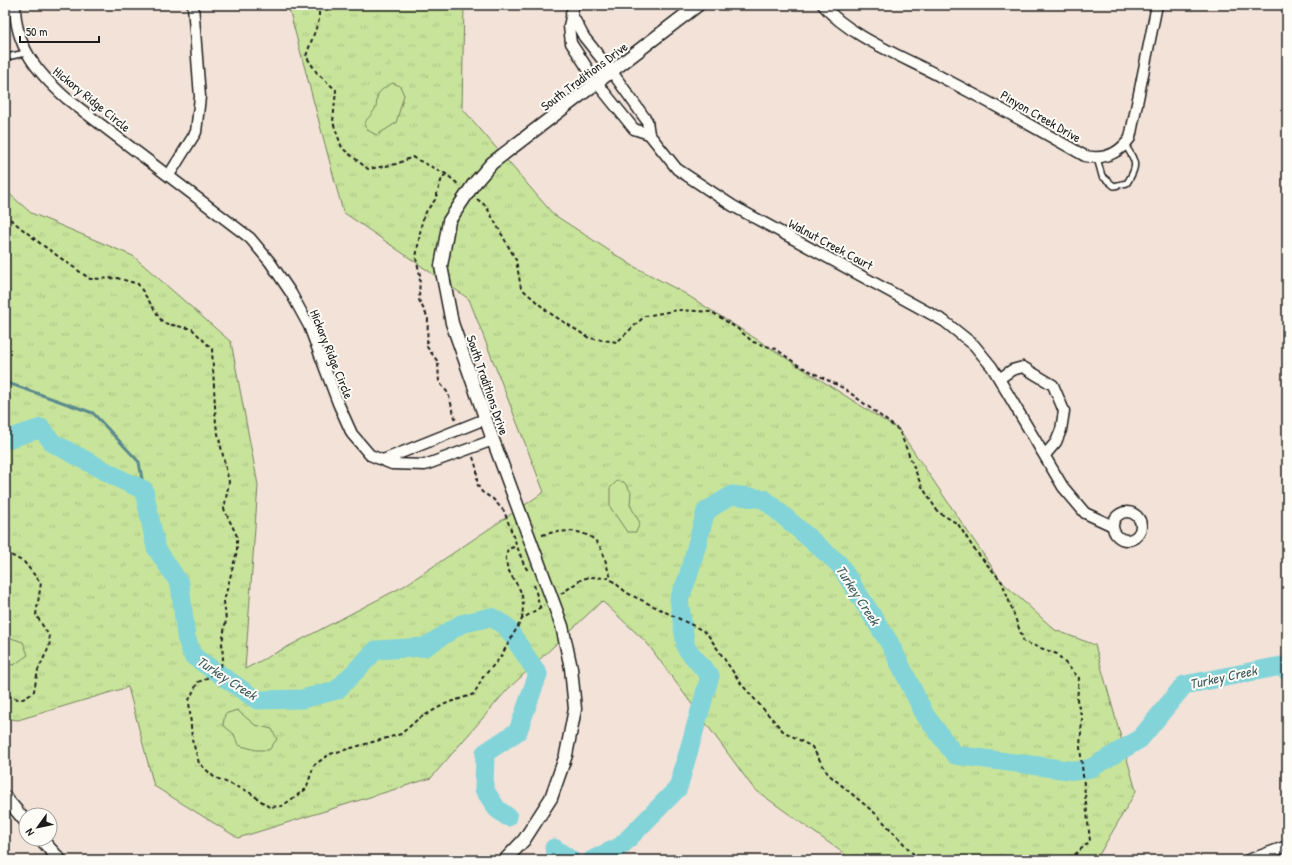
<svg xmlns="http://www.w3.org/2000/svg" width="1292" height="865" font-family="'Patrick Hand',sans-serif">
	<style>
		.grass { fill: url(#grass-tufts); stroke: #72805c }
		.pitch { fill: #c8e49b; stroke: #72805c }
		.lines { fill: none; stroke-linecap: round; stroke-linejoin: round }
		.stream { stroke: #5a8a8d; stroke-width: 3 }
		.river { stroke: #83d4d9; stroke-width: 19 }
		.service-casing { stroke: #1c1c1c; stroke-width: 8 }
		.minor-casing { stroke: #1c1c1c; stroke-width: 13 }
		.tertiary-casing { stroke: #1c1c1c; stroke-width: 15 }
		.path { stroke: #1c1c1c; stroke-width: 2; stroke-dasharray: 4 3; stroke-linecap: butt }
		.service { stroke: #fdfcf7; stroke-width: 5 }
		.minor { stroke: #fdfcf7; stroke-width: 10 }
		.tertiary { stroke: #fdfcf7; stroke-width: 12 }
		.labels { text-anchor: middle; stroke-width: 4; stroke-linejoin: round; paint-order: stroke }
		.street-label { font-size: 13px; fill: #1c1c1c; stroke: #fdfcf7 }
		.water-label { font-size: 14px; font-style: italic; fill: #405c5e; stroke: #fdfcf7 }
	</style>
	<defs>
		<pattern id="grass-tufts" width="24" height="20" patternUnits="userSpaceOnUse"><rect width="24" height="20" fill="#c8e49b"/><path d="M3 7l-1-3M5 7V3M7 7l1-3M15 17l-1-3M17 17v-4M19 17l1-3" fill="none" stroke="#abc385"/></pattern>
	</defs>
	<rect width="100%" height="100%" fill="#f2e2d8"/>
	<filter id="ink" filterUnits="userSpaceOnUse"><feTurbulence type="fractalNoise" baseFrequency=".025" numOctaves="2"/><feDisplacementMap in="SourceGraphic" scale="8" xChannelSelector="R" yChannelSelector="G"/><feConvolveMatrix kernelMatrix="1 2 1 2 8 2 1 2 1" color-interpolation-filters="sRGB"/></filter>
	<g filter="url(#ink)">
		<path class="grass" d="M 288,5 L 464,5 L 462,108 L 553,214 L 633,266 L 684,293 L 899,430 L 1002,582 L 1055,630 L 1095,645 L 1136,791 L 1096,860 L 853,860 L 754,789 L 647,643 L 602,601 L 507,690 L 431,778 L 238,838 L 154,786 L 128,687 L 18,720 L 5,718 L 5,190 L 31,213 L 133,256 L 231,342 L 258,485 L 245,669 L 404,586 L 544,492 L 469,299 L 343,212 Z"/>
		<path class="pitch" d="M 393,83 L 400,86 L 404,95 L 396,123 L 377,135 C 353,125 371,119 376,107 C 377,104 376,100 377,97 C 379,90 387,86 393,83 Z
			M 617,481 L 624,482 L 631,492 L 630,505 L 640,523 L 636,532 L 627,532 L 610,507 L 610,488 Z
			M 11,638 L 23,642 L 28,655 L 14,665 L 5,664 L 5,641 Z
			M 237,710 L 255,725 L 272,729 L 277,739 L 269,750 L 256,750 L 238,745 L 234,734 L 223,725 L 225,714 Z"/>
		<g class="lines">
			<path class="stream" d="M 5,382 L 93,413 L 139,462 L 144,490"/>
			<path class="river" d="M 5,440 L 41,428 L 53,443 L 124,481 L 144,490 L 156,548 L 180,584 L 186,637 L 193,656 L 257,700 L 302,699 L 337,690 L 376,650 L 425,647 L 461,624 L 491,617 L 506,626 L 538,674 L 518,731 L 485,753 L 484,789 L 497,809 L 508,817
				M 554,848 L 571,860
				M 592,860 L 621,846 L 678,788 L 710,676 L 686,648 L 679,599 L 688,577 L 706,511 L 732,495 L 764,499 L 839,564 L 889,642 L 925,715 L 955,755 L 1076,771 L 1091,768 L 1140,739 L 1184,685 L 1281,666 L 1287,671"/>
			<g class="service-casing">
				<path id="service" d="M 5,55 L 7,57 L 25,53
					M 1097,158 L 1102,176 L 1114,186 L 1127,183 C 1138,166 1137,162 1125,145"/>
			</g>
			<g class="minor-casing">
				<path id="minor" d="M 15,5 C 15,46 37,72 66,98 L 250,238 L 270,262 L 291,293 L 309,326 L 338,403 L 352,434 L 370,455 L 392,464 L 425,465 L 493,440
					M 574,5 L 569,26 L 571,43 L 597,83 L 634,129 L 649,134 L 677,169 L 733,206 L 944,321 L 974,345 L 992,367 L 1063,487 L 1085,513 L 1113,526
					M 823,5 C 848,36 906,58 941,77 C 990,102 1037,129 1085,156 C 1103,160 1119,154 1130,138 L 1157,5
					M 571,13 L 584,37 L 612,72 L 647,121 L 649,134
					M 169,175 L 196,132 L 200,97 L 193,5
					M 999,379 L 1012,370 L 1023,367 L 1053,385 L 1064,411 L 1061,430 L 1056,442 L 1045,455
					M 383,460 L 485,419
					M1113 526a14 14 0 1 1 28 0a14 14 0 1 1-28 0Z
					M 1248,860 L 1287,846"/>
			</g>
			<g class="tertiary-casing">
				<path id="tertiary" d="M 5,797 L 26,822
					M 41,839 L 60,860
					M 505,860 L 524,840 L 551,798 L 566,755 L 575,709 L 571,668 L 562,626 L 493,440 L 452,323 L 441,266 L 449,221 L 473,185 L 492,163 L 698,5"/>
			</g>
			<path class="path" d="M 319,5 L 319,20 L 306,56 L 317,73 L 336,90 L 333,122 L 342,148 L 368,169 L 397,164 L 412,157 L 446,174 L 459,185
				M 446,174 L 442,178 L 435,200 L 427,210 L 422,221 L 416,258 L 420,275 L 419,300 L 428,318 L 427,347 L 438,362 L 439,382 L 448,393 L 456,421
				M 477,199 L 486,206 L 516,260 L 521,288 L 548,312 L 589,338 L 617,342 L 645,316 L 678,310 L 712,312 L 738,329 L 753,342 L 776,349 L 798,365 L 845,389 L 899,430 L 921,485 L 938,512 L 958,524 L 974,549 L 1002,582 L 1024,642 L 1057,654 L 1079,678 L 1077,700 L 1082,719 L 1080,747 L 1090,841 L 1070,859 L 1067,860
				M 5,215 L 41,244 L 90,279 L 117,278 L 138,284 L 163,323 L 192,329 L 212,349 L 216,425 L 229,482 L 224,509 L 237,536 L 237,551 L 224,601 L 226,620 L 222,643 L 223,659 L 220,669 L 204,680 L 198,682 L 189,700 L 192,739 L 199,763 L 214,777 L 249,792 L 269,807 L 282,806 L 306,789 L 314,765 L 330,754 L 401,734 L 418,719 L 445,704 L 474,694 L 483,677 L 500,658 L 522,619 L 544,605
				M 473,457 L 477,470 L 477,484 L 482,492 L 493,499 L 504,511 L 524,565 L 529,572
				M 542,535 C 560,530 589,527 600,547 C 606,556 606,569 612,579
				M 514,547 L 508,549 C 501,566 513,576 520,590 C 524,600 523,609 522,619
				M 5,552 L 24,562 L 41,583 L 36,615 L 48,634 L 50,640 L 49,647 L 38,670 L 34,691 L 30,695 L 23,699 L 18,699 L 5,695
				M 534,585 L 540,607
				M 561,594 L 582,579 L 590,577 L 609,578 L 627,593 L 702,630 L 708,635 L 742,685 L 783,731 L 812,747 L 828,774 L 877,815 L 919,860"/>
			<use href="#service" class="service"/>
			<use href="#minor" class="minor"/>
			<use href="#tertiary" class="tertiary"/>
		</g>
	</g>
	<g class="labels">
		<g class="street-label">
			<text transform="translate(584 76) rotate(-37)" y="5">South Traditions Drive</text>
			<text transform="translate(92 99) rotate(39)" y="5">Hickory Ridge Circle</text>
			<text transform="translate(1041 116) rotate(30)" y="5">Pinyon Creek Drive</text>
			<text transform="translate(831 244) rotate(28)" y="5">Walnut Creek Court</text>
			<text transform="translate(332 354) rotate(68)" y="5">Hickory Ridge Circle</text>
			<text transform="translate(488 385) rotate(71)" y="5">South Traditions Drive</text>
		</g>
		<g class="water-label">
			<text transform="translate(858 595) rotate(57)" y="5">Turkey Creek</text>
			<text transform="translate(1223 677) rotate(-12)" y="5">Turkey Creek</text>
			<text transform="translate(227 678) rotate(33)" y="5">Turkey Creek</text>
		</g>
	</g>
	<rect width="1292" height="865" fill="none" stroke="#fdfcf7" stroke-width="20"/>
	<rect x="10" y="10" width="1272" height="845" fill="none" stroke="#1c1c1c" stroke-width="1.5" filter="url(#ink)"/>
	<g transform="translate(38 827) rotate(237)"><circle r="19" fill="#fdfcf7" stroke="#a3a29f"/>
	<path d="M0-3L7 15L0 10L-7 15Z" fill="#1c1c1c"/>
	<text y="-6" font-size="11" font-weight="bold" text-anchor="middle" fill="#1c1c1c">N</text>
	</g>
	<path d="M20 36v6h79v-6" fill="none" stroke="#1c1c1c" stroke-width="2"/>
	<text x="26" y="36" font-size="12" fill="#1c1c1c" stroke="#fdfcf7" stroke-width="3" paint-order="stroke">50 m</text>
</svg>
